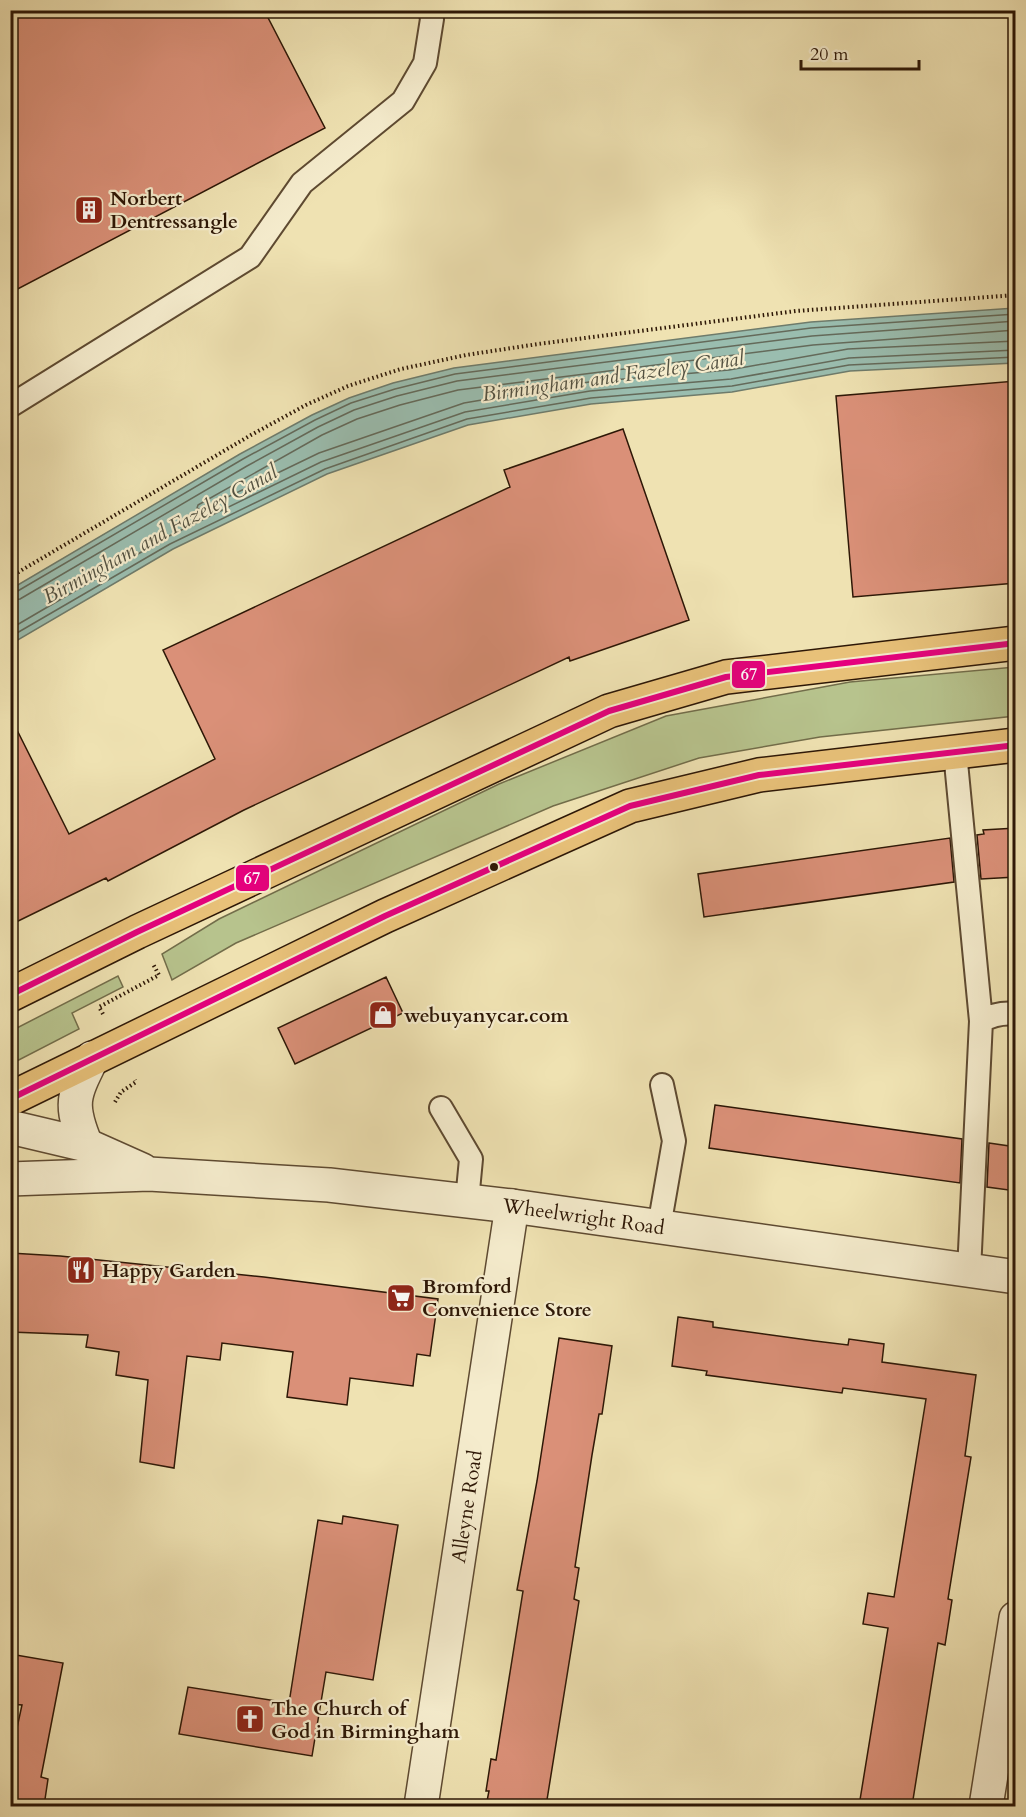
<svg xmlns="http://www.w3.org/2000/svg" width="1026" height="1817" font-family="Cardo,serif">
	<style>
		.green { fill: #b7c38d; stroke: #726d4a; stroke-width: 1.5 }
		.water { fill: #9abdaf; stroke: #6e7b6b; stroke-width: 1.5 }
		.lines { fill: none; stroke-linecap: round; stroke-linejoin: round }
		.shore { stroke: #646a5a; stroke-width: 1.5 }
		.building { fill: #da9078; stroke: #2d1706; stroke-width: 1.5 }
		.service-casing { stroke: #5e4a31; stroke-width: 26 }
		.minor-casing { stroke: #5e4a31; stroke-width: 36 }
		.trunk-casing { stroke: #2d1706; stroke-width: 36 }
		.path { stroke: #2d1706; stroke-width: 4; stroke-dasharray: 1.5 3; stroke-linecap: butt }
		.service { stroke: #f5eccd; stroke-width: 22 }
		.minor { stroke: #f5eccd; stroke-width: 33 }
		.trunk { stroke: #e8c179; stroke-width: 33 }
		.bus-1-casing { stroke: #f5eccd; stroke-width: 10 }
		.bus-1 { stroke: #e5007d; stroke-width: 6 }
		.bus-dot { fill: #2d1706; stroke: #f5eccd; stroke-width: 2 }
		.labels { text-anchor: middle; stroke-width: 4.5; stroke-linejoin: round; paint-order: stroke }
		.poi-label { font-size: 20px; font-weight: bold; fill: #2d1706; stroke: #f5eccd; text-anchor: start }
		.street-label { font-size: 20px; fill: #2d1706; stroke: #f5eccd }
		.water-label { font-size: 21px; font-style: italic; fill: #535141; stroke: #f5eccd }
		.line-badge { stroke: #f5eccd; stroke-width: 2 }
		.badge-label { font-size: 16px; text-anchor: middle; font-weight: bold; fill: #fff }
	</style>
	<rect width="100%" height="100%" fill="#efe2b2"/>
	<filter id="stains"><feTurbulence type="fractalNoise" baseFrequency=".00333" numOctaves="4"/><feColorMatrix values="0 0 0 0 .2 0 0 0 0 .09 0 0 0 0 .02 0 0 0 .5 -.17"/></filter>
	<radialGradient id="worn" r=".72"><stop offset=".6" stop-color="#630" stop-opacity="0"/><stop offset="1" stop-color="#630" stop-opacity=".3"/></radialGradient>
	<path class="green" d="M 1015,667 L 1015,716 L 820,737 L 699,758 L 553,806 L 236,943 L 172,980 L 162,954 L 219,919 L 499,784 L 666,716 L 850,682 Z
		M 118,976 L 123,987 L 72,1013 L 79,1029 L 11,1064 L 11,1031 Z"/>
	<path class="water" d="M 1015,308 L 1015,363 L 850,371 L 732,392 L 591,404 L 468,425 L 327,474 L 173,549 L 11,644 L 11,589 L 240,454 L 312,415 L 349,398 L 393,383 L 454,368 L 811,322 Z"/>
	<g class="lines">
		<path class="shore" d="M 1016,330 L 813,345 L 458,390 L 400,405 L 357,419 L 322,435 L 198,505 L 197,508 L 201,510 L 319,453 L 464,403 L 589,382 L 729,370 L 848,349 L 1016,341
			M 10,593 L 16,592 L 243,459 L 315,420 L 351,403 L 395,389 L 455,374 L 811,328 L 1016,314
			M 10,601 L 20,599 L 247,466 L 318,427 L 354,410 L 397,396 L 457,381 L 812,336 L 1016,321
			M 10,629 L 167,537 L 321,462 L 465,412 L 590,391 L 731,379 L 849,358 L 1016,350
			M 10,637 L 170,544 L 325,469 L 467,419 L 591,398 L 732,386 L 849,365 L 1016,357"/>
	</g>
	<path class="building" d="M 10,10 L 264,10 L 325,128 L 10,293 Z
		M 1016,381 L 1016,583 L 853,597 L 836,396 Z
		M 623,429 L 689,620 L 570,661 L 569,657 L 244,810 L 108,881 L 106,878 L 10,925 L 10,716 L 69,834 L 215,759 L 163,650 L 510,487 L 504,470 Z
		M 1016,828 L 1016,877 L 981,879 L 977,835 L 984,834 L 983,830 Z
		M 950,838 L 954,882 L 704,917 L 698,874 Z
		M 386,977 L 403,1013 L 295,1064 L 278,1028 Z
		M 715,1105 L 962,1139 L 960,1183 L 709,1148 Z
		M 989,1143 L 1016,1147 L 1016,1191 L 987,1187 Z
		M 10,1253 L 60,1256 L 264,1277 L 438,1299 L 430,1356 L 417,1354 L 413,1386 L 350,1378 L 347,1405 L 287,1397 L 293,1352 L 222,1343 L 220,1360 L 187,1356 L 174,1468 L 140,1462 L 148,1380 L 116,1375 L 119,1352 L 86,1347 L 88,1335 L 10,1332 Z
		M 678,1317 L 713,1322 L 713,1327 L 815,1341 L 848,1345 L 849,1339 L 884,1344 L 882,1362 L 976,1375 L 965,1456 L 971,1457 L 948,1599 L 952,1600 L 945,1645 L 938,1643 L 912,1806 L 859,1806 L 888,1628 L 863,1624 L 868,1593 L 894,1597 L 926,1399 L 843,1388 L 842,1393 L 706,1375 L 707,1371 L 672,1366 Z
		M 559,1338 L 612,1346 L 602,1414 L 599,1414 L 592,1455 L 575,1567 L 579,1568 L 574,1599 L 579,1601 L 546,1806 L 486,1806 L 489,1791 L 486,1791 L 491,1759 L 496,1760 L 523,1591 L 517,1590 L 537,1481 Z
		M 343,1516 L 398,1525 L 373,1680 L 326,1672 L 312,1756 L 179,1734 L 188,1687 L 289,1703 L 318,1520 L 342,1524 Z
		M 10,1654 L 63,1663 L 41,1777 L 48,1779 L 44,1806 L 10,1806 L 10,1760 L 22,1705 L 10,1704 Z"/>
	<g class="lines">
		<g class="service-casing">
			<path id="service" d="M 10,406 L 250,257 L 302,183 L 403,101 L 425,63 L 432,19 L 430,10
				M 955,752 L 981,1021 L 969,1271
				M 981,1021 C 992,1015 1003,1012 1016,1014
				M 441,1108 L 471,1159 L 467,1201
				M 659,1227 L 674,1141 L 662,1085"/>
		</g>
		<g class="minor-casing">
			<g id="minor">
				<path d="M 10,1127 L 86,1145 L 142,1170"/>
				<path d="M 86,1145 C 69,1104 73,1096 92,1058"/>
				<path id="s1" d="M 10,1179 L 149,1174 L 329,1185 L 512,1206 L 1016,1277"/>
				<path id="s2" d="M 421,1806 L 512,1206"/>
				<path d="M 986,1806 L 1016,1618"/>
			</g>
		</g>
		<g class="trunk-casing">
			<path id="trunk" d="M 10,995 L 137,932 L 609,711 L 726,677 L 1016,643
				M 10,1099 L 385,916 L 630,806 L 759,775 L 1016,745"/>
		</g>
		<path class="path" d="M 10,577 L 251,435 L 306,405 L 348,386 L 401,369 L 466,355 L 538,344 L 796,311 L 1016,295
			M 103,1014 L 99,1007 L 159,975 L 153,964
			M 115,1102 L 121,1092 L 136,1082 L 135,1080"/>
		<use href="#service" class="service"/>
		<use href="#minor" class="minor"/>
		<use href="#trunk" class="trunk"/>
		<g class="bus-1-casing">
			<path id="bus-1" d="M 10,995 L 137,932 L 609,711 L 726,677 L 1016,643
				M 10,1099 L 385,916 L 630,806 L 759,775 L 1016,745"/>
		</g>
		<use href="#bus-1" class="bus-1"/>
	</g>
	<defs>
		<g id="building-square" transform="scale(1.5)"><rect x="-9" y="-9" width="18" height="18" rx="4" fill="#8f2418" stroke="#f5eccd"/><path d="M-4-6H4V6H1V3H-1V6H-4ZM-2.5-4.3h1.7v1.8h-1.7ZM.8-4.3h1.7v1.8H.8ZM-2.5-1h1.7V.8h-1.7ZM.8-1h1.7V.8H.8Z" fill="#fff"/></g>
		<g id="shop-square" transform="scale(1.5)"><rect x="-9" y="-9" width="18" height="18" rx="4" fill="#8f2418" stroke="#f5eccd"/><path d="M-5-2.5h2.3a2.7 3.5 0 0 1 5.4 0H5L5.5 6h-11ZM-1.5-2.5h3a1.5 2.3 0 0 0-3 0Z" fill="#fff"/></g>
		<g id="restaurant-square" transform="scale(1.5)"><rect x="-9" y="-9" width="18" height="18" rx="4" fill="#8f2418" stroke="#f5eccd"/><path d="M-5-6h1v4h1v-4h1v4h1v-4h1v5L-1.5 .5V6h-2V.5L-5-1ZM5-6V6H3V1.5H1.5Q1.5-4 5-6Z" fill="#fff"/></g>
		<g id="supermarket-square" transform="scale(1.5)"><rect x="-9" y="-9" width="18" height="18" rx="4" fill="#8f2418" stroke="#f5eccd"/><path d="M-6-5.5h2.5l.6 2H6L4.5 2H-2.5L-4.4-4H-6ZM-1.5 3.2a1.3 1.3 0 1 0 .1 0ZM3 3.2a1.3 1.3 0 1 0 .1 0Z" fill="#fff"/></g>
		<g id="church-square" transform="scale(1.5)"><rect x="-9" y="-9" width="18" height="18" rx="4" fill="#8f2418" stroke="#f5eccd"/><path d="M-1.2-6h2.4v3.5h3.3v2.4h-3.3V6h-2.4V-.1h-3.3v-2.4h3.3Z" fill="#fff"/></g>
	</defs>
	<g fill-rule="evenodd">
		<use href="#building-square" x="89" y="210"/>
		<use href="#shop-square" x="383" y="1015"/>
		<use href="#restaurant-square" x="81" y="1270"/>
		<use href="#supermarket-square" x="401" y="1298"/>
		<use href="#church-square" x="250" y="1719"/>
	</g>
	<circle class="bus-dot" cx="494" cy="867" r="5"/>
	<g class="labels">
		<g class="poi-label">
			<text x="110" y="205">Norbert<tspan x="110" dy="23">Dentressangle</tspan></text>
			<text x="404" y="1022">webuyanycar.com</text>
			<text x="102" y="1277">Happy Garden</text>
			<text x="422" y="1293">Bromford<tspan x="422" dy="23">Convenience Store</tspan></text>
			<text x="271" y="1715">The Church of<tspan x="271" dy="23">God in Birmingham</tspan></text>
		</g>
		<g class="street-label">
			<text dy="7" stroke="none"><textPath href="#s1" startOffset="576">Wheelwright Road</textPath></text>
			<text dy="7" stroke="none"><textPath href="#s2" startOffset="303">Alleyne Road</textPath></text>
		</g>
		<g class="water-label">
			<text transform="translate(613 376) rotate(-8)" y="7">Birmingham and Fazeley Canal</text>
			<text transform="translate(160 534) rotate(-29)" y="7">Birmingham and Fazeley Canal</text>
		</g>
	</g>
	<g class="line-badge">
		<rect x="731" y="660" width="35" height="29" rx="6" fill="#e5007d"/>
		<rect x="235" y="864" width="35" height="28" rx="6" fill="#e5007d"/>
	</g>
	<g class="badge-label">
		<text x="749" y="680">67</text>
		<text x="252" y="884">67</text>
	</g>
	<rect width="1026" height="1817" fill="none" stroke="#efe2b2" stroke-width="36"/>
	<rect x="12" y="12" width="1002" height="1793" fill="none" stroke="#2d1706" stroke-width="3"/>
	<rect x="18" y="18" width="990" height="1781" fill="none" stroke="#2d1706" stroke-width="1.5"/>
	<path d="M801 60v9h118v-9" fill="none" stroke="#2d1706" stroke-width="3"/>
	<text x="810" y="60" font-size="18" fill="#2d1706" stroke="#f5eccd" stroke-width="4.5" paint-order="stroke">20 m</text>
	<rect width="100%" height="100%" filter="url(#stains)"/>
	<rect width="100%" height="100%" fill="url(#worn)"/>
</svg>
